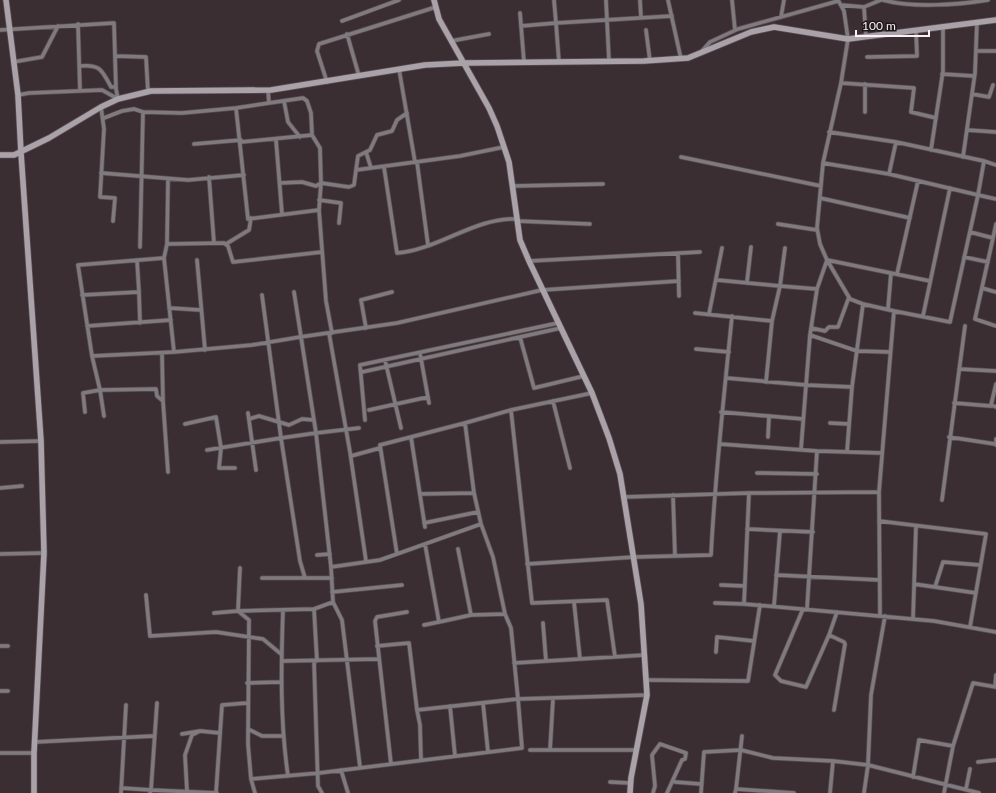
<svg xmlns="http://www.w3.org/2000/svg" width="996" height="793" font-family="Lato,sans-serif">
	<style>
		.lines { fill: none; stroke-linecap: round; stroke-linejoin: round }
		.street-casing { stroke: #5a4d52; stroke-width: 5 }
		.secondary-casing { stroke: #5a4d52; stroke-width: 7 }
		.street { stroke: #7f7a7e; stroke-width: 3.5 }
		.secondary { stroke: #aaa2a9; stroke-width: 5.5 }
	</style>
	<rect width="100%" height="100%" fill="#3b2e33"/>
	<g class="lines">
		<g class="street-casing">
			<path id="street" d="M 606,0 L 609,61
				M 640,0 L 641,18
				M 668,0 L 681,59
				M 732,0 L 735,30
				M 838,0 L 844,11 L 848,39 L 841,83 L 823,163 L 889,174 L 978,195 L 950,322 L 894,311
				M 883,0 C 912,8 957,5 988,0
				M 841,5 L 864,7 L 881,0
				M 864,7 L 866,37
				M 520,13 L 524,62
				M 781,17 L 784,0
				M 342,21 L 399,0
				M 78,24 L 80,91
				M 521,26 L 556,23 L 554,0
				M 0,30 L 114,23 L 116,89 L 118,99
				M 646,30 L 650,61
				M 347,34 L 359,76
				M 451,41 L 489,34
				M 702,51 L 710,42 L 738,29 L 838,1
				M 976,51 L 996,51
				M 115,56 L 146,57 L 148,92
				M 867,57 L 917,56 L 916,30
				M 13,62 L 42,57 L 58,26
				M 559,62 L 556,23 L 672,16
				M 80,66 C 100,64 102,70 111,87 L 116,87
				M 399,69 L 415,162
				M 942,74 L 974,76
				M 327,82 L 317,51 L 319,44 L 436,7
				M 841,83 L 914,88 L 911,112 L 936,118
				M 865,84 L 865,112
				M 268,90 L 269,103 L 236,108 L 248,219 L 319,210 L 326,301 L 332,333
				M 972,94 L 989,97 L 993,85
				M 18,95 L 29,93 L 102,90 L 118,99
				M 284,101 L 288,122 L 300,137
				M 269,103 L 303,98 L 307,101 L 311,113 L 312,135 L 320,148 L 321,183 L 319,210
				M 101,107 L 104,129 L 100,197 L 115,198 L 113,221
				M 104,118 L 122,111 L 134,109 L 143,112 L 182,113 L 236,108
				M 967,130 L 996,132
				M 829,132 L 896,142 L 984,161 L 978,195 L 996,199
				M 276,140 L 282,214
				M 241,142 L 312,135
				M 194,144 L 241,140
				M 931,150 L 943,71 L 943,26
				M 366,152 L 371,168
				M 681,157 L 821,186
				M 963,157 L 975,73 L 977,22
				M 984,161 L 996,165
				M 417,162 L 428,245
				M 823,163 L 817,228 L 820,244 L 827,260 L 850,299 L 863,304 L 894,311 L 879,492
				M 384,167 L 397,253 C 438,250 475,217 517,219
				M 356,170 L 358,156 L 370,150 L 377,135 L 392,131 L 397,120 L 407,113
				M 101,173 L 188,180 L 244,175
				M 889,174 L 896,142
				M 209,177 L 214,243
				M 168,180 L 167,244 L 164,258 L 174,352
				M 280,183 L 302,182 L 316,186 L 321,183 L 349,187 L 354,185 L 356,170 L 460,156 L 504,147
				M 514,186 L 603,184
				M 820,198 L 910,218
				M 319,200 L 341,203 L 339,223
				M 517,221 L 590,224
				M 778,224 L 817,230
				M 970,232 L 993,238 L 975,319 L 996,326
				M 993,238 L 996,224
				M 167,244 L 224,243 L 228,246 L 233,262 L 322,252
				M 226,244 L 249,230 L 251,218
				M 140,247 L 143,112
				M 678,253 L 679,296
				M 964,257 L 988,262
				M 164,258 L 78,265 L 92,356 L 100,390 L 156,389 L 157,396 L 163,401 L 168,472
				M 137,260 L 139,292
				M 197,260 L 205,350
				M 529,261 L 700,252
				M 897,274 L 918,181
				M 717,280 L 780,286 L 785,248
				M 747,282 L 751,247
				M 982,288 L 996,292
				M 82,295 L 139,292 L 140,323
				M 262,295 L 281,438 L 316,433 L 294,292
				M 169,308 L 201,310
				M 888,309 L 891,273
				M 695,313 L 772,321 L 780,286 L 817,289 L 827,260 L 930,281
				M 709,314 L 722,248
				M 923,316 L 950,188
				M 87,326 L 171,320
				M 366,328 L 361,300 L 392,292
				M 811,328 L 825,331 L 829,327 L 838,327 L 849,297
				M 329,333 L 350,452 L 366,561
				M 810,335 L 857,351 L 890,352
				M 520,337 L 561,328
				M 696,349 L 729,352
				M 162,353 L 163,401
				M 420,353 L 429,403
				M 92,356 L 174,352 L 252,345 L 300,337 L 397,323 L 542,290 L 679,281
				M 385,360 L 401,428
				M 959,369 L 996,371
				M 362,372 L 520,337 L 534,388 L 584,376
				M 726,378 L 806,385 L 852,387 L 863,304
				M 766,382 L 772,321
				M 996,384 L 991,405 L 996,407
				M 553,401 L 570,468
				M 954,403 L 991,406
				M 369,410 L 428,397
				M 511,410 L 532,603 L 607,600 L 615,657
				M 85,412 L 83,393 L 100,390 L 104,416
				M 721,412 L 803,419
				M 248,413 L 256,470
				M 249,419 L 259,416 L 289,425 L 302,419 L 314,420
				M 365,420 L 360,365 L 558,323
				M 830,423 L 849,424
				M 185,424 L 216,417 L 221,448 L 219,468 L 235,468
				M 359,428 L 316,433 L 331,567 L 380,560 L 397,554 L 380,445 L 411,437
				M 768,437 L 769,416
				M 949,437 L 995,444
				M 996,439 L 996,445
				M 0,442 L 41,441
				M 720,444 L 817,451 L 882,453
				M 801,449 L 810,335 L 817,289
				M 207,450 L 281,438 L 300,561 L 305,578
				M 847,452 L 852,387
				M 351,456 L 380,448
				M 757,473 L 817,474
				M 0,488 L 22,486
				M 749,493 L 879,492 L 880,616
				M 420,494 L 474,493
				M 673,495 L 675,556
				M 624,497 L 749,493 L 744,604 L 934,621 L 996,632
				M 942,500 L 965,326
				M 879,521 L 986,534 L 970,627
				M 424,523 L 478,512
				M 425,527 L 411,437 L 465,423
				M 747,529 L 813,532
				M 425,544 L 439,622 L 471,615 L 505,614 L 511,628 L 518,699 L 647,695
				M 458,549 L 471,615
				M 0,554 L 44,553
				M 397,554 L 481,524
				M 317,555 L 330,554
				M 527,564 L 635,557 L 711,555 C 715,475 724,396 732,316
				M 240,568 L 238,611 L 314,609
				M 776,575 L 880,580
				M 262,578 L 332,578
				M 914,584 L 976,593
				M 721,585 L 745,586
				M 935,587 L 943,562 L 980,565
				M 332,592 L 402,585
				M 146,595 L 150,636 L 216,632 L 263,639 L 281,654
				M 333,602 L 342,620 L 360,767
				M 574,602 L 580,659
				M 715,603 L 744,604
				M 774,606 L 780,531
				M 803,609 L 775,675 L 781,681 L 806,687 L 829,635 L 837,612
				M 807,609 L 817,451
				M 283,610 C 281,666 280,721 288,776
				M 214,613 L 238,611 L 249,620 L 248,744 L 251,779 L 319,773 L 522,748 L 518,699 L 417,710 L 409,643 L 377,646
				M 505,614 L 493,557 L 481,524 L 474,493 L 465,423 L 511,410 L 592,393
				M 885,616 L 871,695 L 868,765 L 979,793
				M 913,619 L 916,526
				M 543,623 L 546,661
				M 424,625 L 439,622
				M 829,635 L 844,642 L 845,644 L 834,710
				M 0,646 L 8,646
				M 716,652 L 717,637 L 754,641
				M 283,661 L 379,659
				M 314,661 L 318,786 L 322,793
				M 317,661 L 314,609 L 333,602 L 331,567
				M 514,663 L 645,655
				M 646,680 L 748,681 L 760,605
				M 247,683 L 281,682
				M 995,687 L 996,675
				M 0,691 L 8,691
				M 483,703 L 488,752
				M 450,706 L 455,756
				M 417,710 L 420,725 L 421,760
				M 248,729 L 262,736 L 282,736
				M 182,734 L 200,731 L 220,733
				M 35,742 L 153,736
				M 530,750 L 636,750
				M 550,750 L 553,699
				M 0,753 L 34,753
				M 978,762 L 996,760
				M 391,764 L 375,621 L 377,617 L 407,612
				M 341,770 L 348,793
				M 913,777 L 919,740 L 953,746
				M 251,779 L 255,793
				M 610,782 L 630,783
				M 675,782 L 701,784
				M 121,788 L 151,790 L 157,703
				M 736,789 L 742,736
				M 966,789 L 970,769
				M 187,791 L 185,755 L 192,735 L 200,731
				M 121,793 L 126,705
				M 150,793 L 151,790 L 217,793
				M 216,793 L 222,705 L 247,703
				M 653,793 L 655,786 L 652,755 L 660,744 L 686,753 L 685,759 L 682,760 L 667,793
				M 701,793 L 704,752 L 741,750 L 773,758 L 833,761
				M 735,793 L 736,789 L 794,793
				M 830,793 L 833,761 L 868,765 L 864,793
				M 944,793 L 953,746 L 973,683 L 996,687"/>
		</g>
		<g class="secondary-casing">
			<path id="secondary" d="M 6,0 L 18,95 L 21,153 L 41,441 L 44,553 L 34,753 L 34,793
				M 434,0 L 439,19 L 489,108 L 497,126 L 509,162 L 520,240 L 529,261 L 592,393 L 609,438 L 620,474 L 641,604 L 647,695 L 631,778 L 630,793
				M 0,155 L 14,155 L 49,138 L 101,107 L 118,99 L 151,91 L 271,90 L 425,65 L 464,63 L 644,61 L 688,58 L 751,32 L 774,27 L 848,39 L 996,20"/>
		</g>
		<use href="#street" class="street"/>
		<use href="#secondary" class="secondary"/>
	</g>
	<path d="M856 30v6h73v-6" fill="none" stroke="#faf1f4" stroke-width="2"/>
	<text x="862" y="30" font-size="12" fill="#faf1f4" stroke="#1e181a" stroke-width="3" paint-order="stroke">100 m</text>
</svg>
